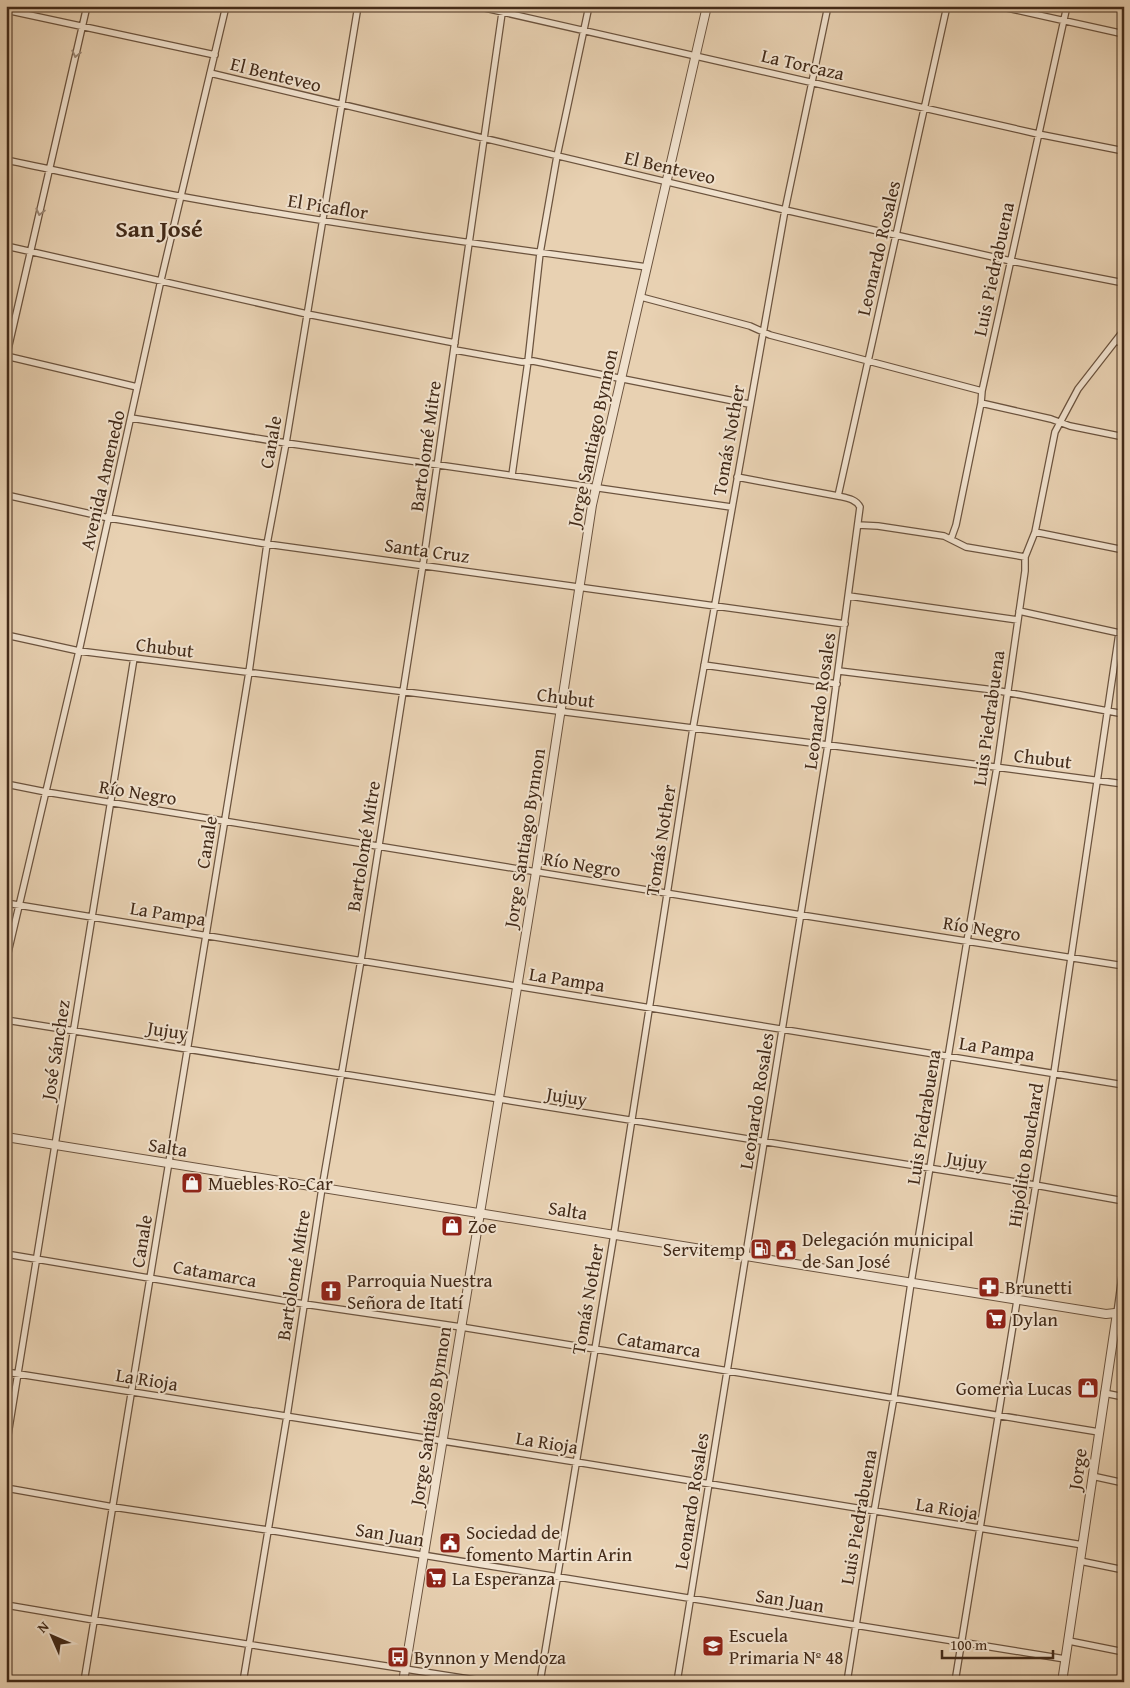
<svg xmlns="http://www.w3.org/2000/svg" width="1130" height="1688" font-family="'Gentium Book Plus',serif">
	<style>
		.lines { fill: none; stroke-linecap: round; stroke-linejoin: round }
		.minor-casing { stroke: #6c543f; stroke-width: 8 }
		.tertiary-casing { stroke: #6c543f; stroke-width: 10 }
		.minor { stroke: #f0e1cd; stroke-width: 5.5 }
		.tertiary { stroke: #f0e1cd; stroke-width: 8 }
		.oneway { stroke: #9a8673 }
		.labels { text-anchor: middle; stroke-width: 4; stroke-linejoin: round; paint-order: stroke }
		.street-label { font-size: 19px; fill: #432b19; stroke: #f0e1cd }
		.poi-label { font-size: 19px; fill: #432b19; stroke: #f0e1cd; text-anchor: start }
		.district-label { font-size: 24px; font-weight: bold; fill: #432b19; stroke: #f0e1cd }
	</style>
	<rect width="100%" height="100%" fill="#e8d1b2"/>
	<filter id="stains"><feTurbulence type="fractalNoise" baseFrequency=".004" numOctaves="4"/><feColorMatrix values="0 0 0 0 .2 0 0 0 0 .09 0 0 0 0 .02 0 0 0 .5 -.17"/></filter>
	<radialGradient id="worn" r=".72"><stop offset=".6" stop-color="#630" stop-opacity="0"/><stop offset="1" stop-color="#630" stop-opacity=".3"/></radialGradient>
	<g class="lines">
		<g class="minor-casing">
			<path id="minor" d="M 476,6 L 1038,134 L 1124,151
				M 998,6 L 1124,34
				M 6,10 L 215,55
				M 210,73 L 785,210 L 1011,261 L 1124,283
				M 6,160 C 65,172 124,186 184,197 C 337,225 492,246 647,267
				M 6,246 L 307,314 L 455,343
				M 641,297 L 750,326 L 770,335 L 982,391
				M 1116,341 L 1124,344
				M 455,350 L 522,362 L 533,361 L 749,404
				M 6,356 L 137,387
				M 6,358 L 87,6
				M 981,403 L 1051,419 L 1070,426 L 1124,437
				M 131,418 L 286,443 L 731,507
				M 512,475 L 528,361 L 540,253 L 557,156 L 589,6
				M 6,495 L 109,518 L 267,544 L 845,624
				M 838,496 L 947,6
				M 858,525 L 878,526 L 944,536 L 966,547 L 1025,557
				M 1035,532 L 1124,550
				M 951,539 L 956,525 L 981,403 L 982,391 L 1067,6
				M 849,596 L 1018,620
				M 1019,611 L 1124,634
				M 6,635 L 79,651 L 828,745 L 1124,784
				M 704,665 L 837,684
				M 839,671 L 994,690 L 1124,714
				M 6,784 L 46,792 L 801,915 L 1124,966
				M 6,903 L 1124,1085
				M 6,961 L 79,651 L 161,280 L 226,6
				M 6,1020 L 1035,1185 L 1124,1201
				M 6,1254 L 304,1304 L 461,1327 L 1099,1432
				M 1117,1313 L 1124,1261
				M 6,1372 L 576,1462 L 1083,1545
				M 1104,1393 L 1124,1397
				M 6,1447 L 134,658
				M 1092,1476 L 1124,1483
				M 6,1488 L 113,1507 L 268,1530 L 1065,1659
				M 1080,1561 L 1124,1570
				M 6,1605 L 94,1620 L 488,1682
				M 1069,1641 L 1124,1652
				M 84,1682 L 249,672 L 267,544 L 286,443 L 358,6
				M 243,1682 L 287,1416 L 322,1188 L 361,960 L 423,564 L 502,13
				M 540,1682 L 614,1234 L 693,728 L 785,210 L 828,6
				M 677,1682 L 828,745 L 860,507 C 856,499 847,498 838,496 L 737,477
				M 847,1682 L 874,1512 L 894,1397 L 911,1283 L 967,941 L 997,767 L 1025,571 L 1025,557 L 1035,532 L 1055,432 L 1078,389 L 1124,330
				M 955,1682 L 1054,1073 L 1119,633"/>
		</g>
		<g class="tertiary-casing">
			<path id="tertiary" d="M 6,1137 L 1106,1314 L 1124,1312
				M 403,1682 L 536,872 L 592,505 L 707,6
				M 1062,1682 L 1117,1313"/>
		</g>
		<use href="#minor" class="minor"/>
		<use href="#tertiary" class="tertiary"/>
	</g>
	<defs><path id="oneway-chevron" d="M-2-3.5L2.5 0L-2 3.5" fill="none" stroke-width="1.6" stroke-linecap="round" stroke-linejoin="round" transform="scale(1.25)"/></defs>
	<g class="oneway">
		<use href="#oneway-chevron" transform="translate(76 54) rotate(103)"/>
		<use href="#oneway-chevron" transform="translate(40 212) rotate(103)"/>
	</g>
	<defs>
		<g id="shop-square" transform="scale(1.125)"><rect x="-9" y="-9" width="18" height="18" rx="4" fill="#8f2418" stroke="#f0e1cd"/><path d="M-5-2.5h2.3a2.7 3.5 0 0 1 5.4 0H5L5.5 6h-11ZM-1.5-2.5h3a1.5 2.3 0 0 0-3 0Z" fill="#fff"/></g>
		<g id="fuel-square" transform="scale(1.125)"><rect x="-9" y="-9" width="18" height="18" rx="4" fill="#8f2418" stroke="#f0e1cd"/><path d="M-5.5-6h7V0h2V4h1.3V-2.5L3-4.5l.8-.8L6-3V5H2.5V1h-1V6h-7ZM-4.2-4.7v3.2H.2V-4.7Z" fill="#fff"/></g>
		<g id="civic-square" transform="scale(1.125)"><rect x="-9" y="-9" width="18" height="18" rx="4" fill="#8f2418" stroke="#f0e1cd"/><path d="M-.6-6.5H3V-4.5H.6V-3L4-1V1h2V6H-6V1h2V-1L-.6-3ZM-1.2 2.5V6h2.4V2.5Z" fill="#fff"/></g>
		<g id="pharmacy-square" transform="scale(1.125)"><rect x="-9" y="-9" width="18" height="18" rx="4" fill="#8f2418" stroke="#f0e1cd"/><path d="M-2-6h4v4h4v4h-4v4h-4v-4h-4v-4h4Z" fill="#fff"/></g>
		<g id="church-square" transform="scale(1.125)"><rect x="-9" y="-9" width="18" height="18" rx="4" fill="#8f2418" stroke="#f0e1cd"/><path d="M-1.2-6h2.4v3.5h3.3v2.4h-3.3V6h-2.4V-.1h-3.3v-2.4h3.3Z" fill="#fff"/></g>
		<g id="supermarket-square" transform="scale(1.125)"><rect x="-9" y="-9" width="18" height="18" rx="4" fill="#8f2418" stroke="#f0e1cd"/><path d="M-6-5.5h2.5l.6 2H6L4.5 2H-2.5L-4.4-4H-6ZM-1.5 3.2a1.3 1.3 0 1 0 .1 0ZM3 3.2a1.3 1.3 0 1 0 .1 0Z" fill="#fff"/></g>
		<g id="school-square" transform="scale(1.125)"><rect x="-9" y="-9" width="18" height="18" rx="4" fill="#8f2418" stroke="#f0e1cd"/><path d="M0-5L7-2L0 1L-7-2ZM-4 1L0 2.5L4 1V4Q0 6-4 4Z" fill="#fff"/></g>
		<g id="bus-square" transform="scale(1.125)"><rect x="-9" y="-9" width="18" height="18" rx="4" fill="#8f2418" stroke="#f0e1cd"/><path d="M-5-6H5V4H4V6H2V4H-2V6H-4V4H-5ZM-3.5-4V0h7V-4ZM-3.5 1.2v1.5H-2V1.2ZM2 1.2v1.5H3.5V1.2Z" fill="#fff"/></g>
	</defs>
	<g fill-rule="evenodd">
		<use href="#shop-square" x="192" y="1183"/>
		<use href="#shop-square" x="452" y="1226"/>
		<use href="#fuel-square" x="761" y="1249"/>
		<use href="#civic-square" x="786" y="1250"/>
		<use href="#pharmacy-square" x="989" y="1287"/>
		<use href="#church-square" x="331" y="1291"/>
		<use href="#supermarket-square" x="996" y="1319"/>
		<use href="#shop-square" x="1088" y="1388"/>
		<use href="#civic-square" x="450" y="1543"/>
		<use href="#supermarket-square" x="436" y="1578"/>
		<use href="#school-square" x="713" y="1646"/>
		<use href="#bus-square" x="398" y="1657"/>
	</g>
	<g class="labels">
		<g class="street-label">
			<text transform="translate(803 64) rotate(13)" y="7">La Torcaza</text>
			<text transform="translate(276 74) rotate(14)" y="7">El Benteveo</text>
			<text transform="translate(670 167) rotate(13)" y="7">El Benteveo</text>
			<text transform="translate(328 206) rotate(9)" y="7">El Picaflor</text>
			<text transform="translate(878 248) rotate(-77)" y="7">Leonardo Rosales</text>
			<text transform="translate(993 269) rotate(-78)" y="7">Luis Piedrabuena</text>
			<text transform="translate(592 438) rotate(-78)" y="7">Jorge Santiago Bynnon</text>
			<text transform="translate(728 440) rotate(-80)" y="7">Tomás Nother</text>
			<text transform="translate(270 442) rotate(-80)" y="7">Canale</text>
			<text transform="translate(425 446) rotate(-82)" y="7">Bartolomé Mitre</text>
			<text transform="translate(102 480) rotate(-77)" y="7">Avenida Amenedo</text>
			<text transform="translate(427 550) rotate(8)" y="7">Santa Cruz</text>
			<text transform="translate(165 647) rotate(7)" y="7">Chubut</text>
			<text transform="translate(566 697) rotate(7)" y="7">Chubut</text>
			<text transform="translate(819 701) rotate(-82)" y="7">Leonardo Rosales</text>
			<text transform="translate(988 718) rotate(-82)" y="7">Luis Piedrabuena</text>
			<text transform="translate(1043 758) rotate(7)" y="7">Chubut</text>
			<text transform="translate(138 792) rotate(9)" y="7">Río Negro</text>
			<text transform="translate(524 838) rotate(-81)" y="7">Jorge Santiago Bynnon</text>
			<text transform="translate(660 840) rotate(-81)" y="7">Tomás Nother</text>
			<text transform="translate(206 842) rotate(-81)" y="7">Canale</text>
			<text transform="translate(363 846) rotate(-81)" y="7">Bartolomé Mitre</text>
			<text transform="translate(582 864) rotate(9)" y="7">Río Negro</text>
			<text transform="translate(168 913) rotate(9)" y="7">La Pampa</text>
			<text transform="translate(982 928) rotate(9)" y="7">Río Negro</text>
			<text transform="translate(567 979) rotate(9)" y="7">La Pampa</text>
			<text transform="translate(168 1030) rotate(9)" y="7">Jujuy</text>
			<text transform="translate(997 1048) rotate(9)" y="7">La Pampa</text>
			<text transform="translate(55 1050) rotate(-81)" y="7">José Sánchez</text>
			<text transform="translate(567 1096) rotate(9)" y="7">Jujuy</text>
			<text transform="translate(756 1101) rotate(-81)" y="7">Leonardo Rosales</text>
			<text transform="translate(923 1117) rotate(-81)" y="7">Luis Piedrabuena</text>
			<text transform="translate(168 1147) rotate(9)" y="7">Salta</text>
			<text transform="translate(1025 1155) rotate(-81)" y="7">Hipólito Bouchard</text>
			<text transform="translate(967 1160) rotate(9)" y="7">Jujuy</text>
			<text transform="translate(568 1210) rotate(9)" y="7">Salta</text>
			<text transform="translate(141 1241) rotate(-81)" y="7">Canale</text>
			<text transform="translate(215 1273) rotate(10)" y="7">Catamarca</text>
			<text transform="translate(293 1275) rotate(-81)" y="7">Bartolomé Mitre</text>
			<text transform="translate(587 1299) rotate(-80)" y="7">Tomás Nother</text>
			<text transform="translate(659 1344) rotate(9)" y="7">Catamarca</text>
			<text transform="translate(147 1379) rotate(9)" y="7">La Rioja</text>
			<text transform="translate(430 1416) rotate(-81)" y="7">Jorge Santiago Bynnon</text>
			<text transform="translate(547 1442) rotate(9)" y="7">La Rioja</text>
			<text transform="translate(1077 1469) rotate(-82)" y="7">Jorge</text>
			<text transform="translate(691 1501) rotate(-81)" y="7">Leonardo Rosales</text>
			<text transform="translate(947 1508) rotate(9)" y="7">La Rioja</text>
			<text transform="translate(858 1517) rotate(-80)" y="7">Luis Piedrabuena</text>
			<text transform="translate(390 1534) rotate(9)" y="7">San Juan</text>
			<text transform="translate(790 1600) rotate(9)" y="7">San Juan</text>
		</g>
		<g class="poi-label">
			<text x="208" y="1190">Muebles Ro-Car</text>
			<text x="468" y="1233">Zoe</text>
			<text x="802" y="1246">Delegación municipal<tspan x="802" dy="22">de San José</tspan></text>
			<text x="745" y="1256" text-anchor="end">Servitemp</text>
			<text x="347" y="1287">Parroquia Nuestra<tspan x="347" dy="22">Señora de Itatí</tspan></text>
			<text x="1005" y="1294">Brunetti</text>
			<text x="1012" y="1326">Dylan</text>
			<text x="1072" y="1395" text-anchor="end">Gomerìa Lucas</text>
			<text x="466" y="1539">Sociedad de<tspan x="466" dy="22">fomento Martin Arin</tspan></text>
			<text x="452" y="1585">La Esperanza</text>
			<text x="729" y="1642">Escuela<tspan x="729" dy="22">Primaria Nº 48</tspan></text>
			<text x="414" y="1664">Bynnon y Mendoza</text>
		</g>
		<g class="district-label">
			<text x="159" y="237">San José</text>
		</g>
	</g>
	<rect width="1130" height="1688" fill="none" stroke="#e8d1b2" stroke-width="25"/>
	<rect x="8" y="8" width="1115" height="1673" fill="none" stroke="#432b19" stroke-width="2.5"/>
	<rect x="12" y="12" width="1105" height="1663" fill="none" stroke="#432b19"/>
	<g transform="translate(52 1636) rotate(315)" stroke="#f0e1cd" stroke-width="4" paint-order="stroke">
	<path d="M0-4L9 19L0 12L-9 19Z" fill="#432b19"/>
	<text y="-8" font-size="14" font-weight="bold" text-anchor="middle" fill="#432b19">N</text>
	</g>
	<path d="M942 1650v8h111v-8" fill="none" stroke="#432b19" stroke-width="2.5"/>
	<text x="950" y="1650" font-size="15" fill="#432b19" stroke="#f0e1cd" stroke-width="4" paint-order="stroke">100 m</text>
	<rect width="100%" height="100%" filter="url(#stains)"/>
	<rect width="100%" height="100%" fill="url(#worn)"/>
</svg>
